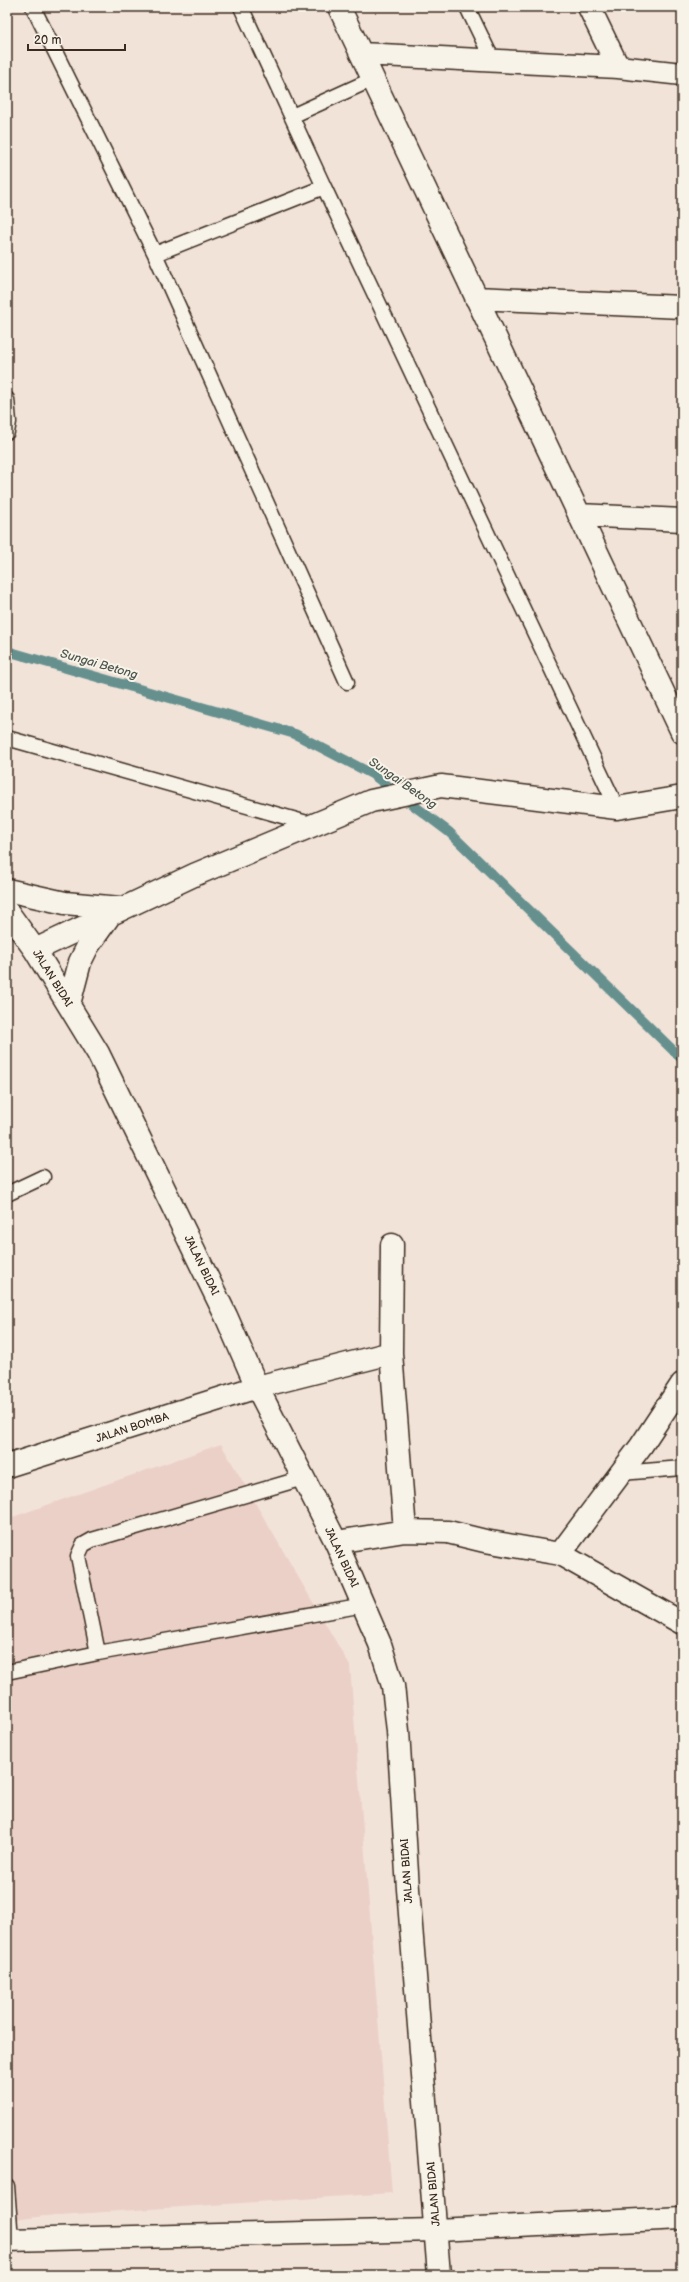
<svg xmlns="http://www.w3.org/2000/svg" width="689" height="2282" font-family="'Balsamiq Sans',sans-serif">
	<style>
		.built { fill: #ebd0c8 }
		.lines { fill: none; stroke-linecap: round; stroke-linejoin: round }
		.stream { stroke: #66908e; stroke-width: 10 }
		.lane-casing { stroke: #3b2a1e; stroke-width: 17 }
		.street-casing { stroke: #3b2a1e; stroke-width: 25 }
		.secondary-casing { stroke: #3b2a1e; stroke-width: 25 }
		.lane { stroke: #f7f3e8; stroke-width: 14 }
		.street { stroke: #f7f3e8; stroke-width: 22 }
		.secondary { stroke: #f7f3e8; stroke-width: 22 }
		.labels { text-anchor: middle; stroke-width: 4; stroke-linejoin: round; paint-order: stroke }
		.street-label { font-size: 11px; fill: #3b2a1e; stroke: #f7f3e8 }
		.water-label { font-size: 12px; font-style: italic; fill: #4d544d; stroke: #f7f3e8 }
	</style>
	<rect width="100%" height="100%" fill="#f2e3d9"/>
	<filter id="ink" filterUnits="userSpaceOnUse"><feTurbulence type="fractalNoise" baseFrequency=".025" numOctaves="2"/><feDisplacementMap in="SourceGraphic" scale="8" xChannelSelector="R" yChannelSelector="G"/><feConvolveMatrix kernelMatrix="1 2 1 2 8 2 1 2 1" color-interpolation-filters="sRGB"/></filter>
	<g filter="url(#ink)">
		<path class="built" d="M 221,1444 L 350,1666 L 392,2193 L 45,2216 L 7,2221 L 7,1519 Z"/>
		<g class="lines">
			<path class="stream" d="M 7,651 L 295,734 L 372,774 L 449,832 L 682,1059"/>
			<g class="lane-casing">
				<path id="lane" d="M 33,7 L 155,254 L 347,682
					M 241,7 L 324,187
					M 467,7 L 493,61
					M 292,116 L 373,79
					M 155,254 L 324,187 L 617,808
					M 7,399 L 9,422 L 7,432
					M 7,738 L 314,825
					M 7,1194 L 43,1177
					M 621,1473 L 682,1468
					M 303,1478 L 92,1540 L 83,1545 L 78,1556 L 98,1653 L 364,1605
					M 7,1672 L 98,1653
					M 7,2186 L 11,2240"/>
			</g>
			<g class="street-casing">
				<path id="street" d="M 339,7 L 682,732
					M 589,7 L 618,67
					M 361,54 L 618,67 L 682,74
					M 476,298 L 682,307
					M 579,515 L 682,520
					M 391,1353 L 392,1245
					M 7,1466 L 257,1387 L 391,1353 L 405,1531
					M 336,1542 L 405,1531 L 448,1532 L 485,1541 L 560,1554 L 641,1446 L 682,1384
					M 560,1554 L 682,1623
					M 7,2240 L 436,2230 L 682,2218"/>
			</g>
			<g class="secondary-casing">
				<path id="secondary" d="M 7,890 L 65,903 L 120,908
					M 7,911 L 35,950 L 98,1053 L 226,1316 L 257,1387 L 336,1542 L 380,1644 L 393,1686 L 398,1731 L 408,1889 L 439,2275
					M 35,950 L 194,875 L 371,801 L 441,786 L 617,808 L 682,797
					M 69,1004 L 80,962 L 88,946 L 110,915"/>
			</g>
			<use href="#lane" class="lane"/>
			<use href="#street" class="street"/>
			<use href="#secondary" class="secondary"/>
		</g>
	</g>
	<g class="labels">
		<g class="street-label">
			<text transform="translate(53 978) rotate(58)" y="4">JALAN BIDAI</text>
			<text transform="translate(202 1265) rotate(64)" y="4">JALAN BIDAI</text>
			<text transform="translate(132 1427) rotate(-18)" y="4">JALAN BOMBA</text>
			<text transform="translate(342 1557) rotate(65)" y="4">JALAN BIDAI</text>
			<text transform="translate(406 1871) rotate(-94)" y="4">JALAN BIDAI</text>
			<text transform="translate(433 2194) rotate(-95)" y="4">JALAN BIDAI</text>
		</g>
		<g class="water-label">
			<text transform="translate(99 664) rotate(16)" y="4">Sungai Betong</text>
			<text transform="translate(403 783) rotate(35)" y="4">Sungai Betong</text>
		</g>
	</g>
	<rect width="689" height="2282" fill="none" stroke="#f7f3e8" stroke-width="24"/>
	<rect x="12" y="12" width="665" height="2258" fill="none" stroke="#3b2a1e" stroke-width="1.5" filter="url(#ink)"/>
	<path d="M28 44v6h97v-6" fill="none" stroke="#3b2a1e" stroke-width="2"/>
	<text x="34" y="44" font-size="12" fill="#3b2a1e" stroke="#f7f3e8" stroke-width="3" paint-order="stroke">20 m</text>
</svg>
